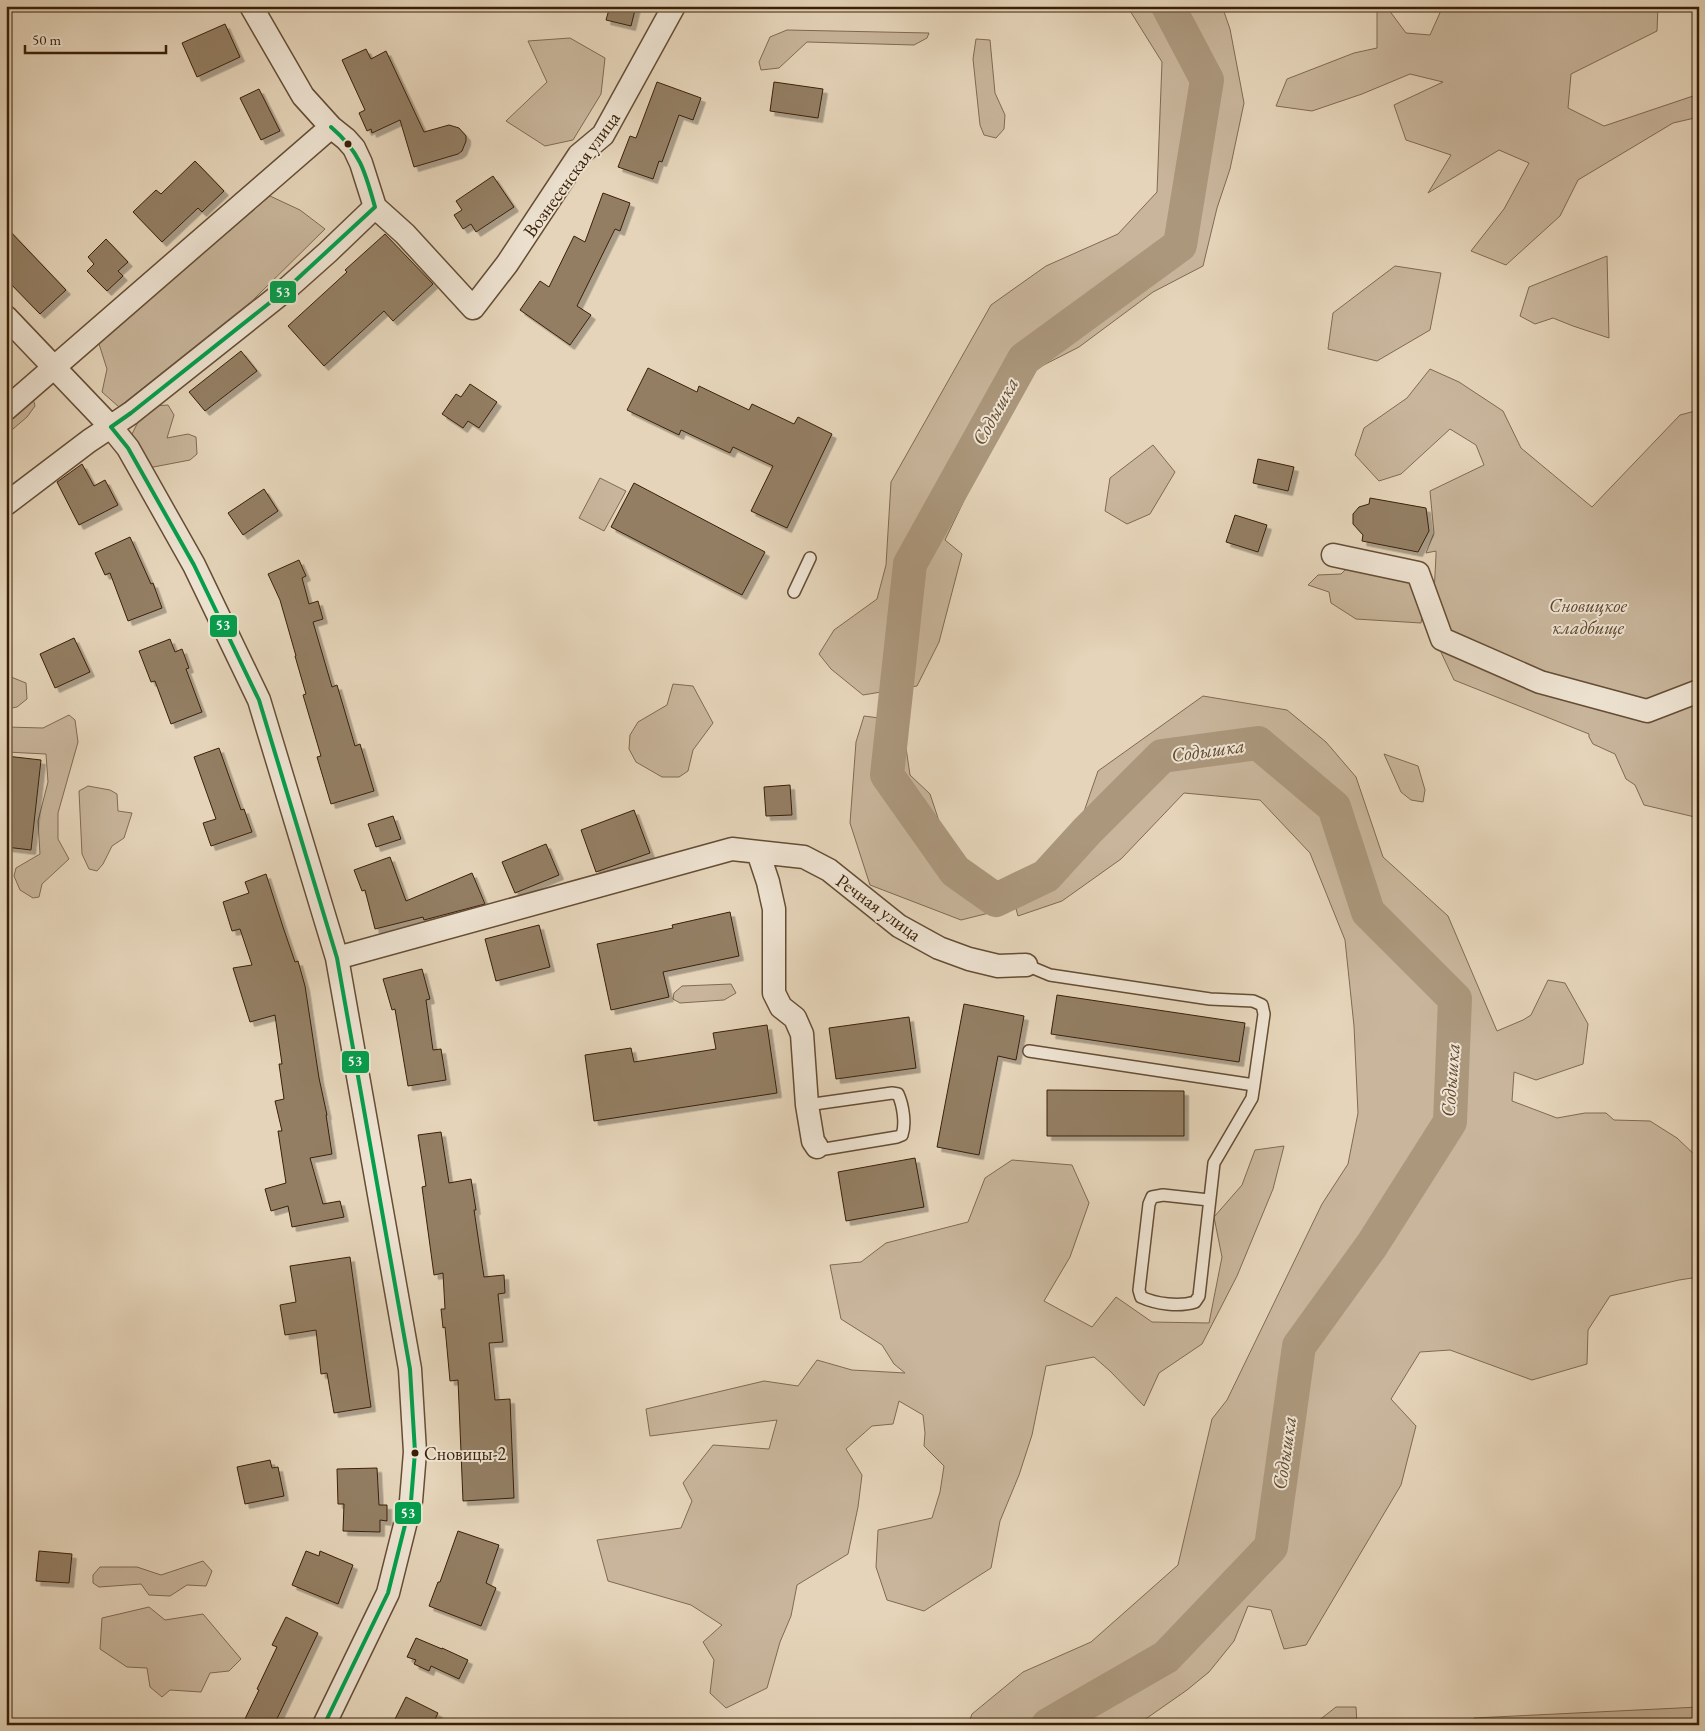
<svg xmlns="http://www.w3.org/2000/svg" width="1705" height="1731" font-family="'EB Garamond',serif">
	<style>
		.green { fill: #c8b59b; stroke: #816a51 }
		.lines { fill: none; stroke-linecap: round; stroke-linejoin: round }
		.river { stroke: #ab977c; stroke-width: 34 }
		.building { fill: #937e64; stroke: #3a2007; filter: url(#shadow) }
		.service-casing { stroke: #654d34; stroke-width: 14 }
		.minor-casing { stroke: #654d34; stroke-width: 25 }
		.service { stroke: #eee3d2; stroke-width: 11 }
		.minor { stroke: #eee3d2; stroke-width: 22 }
		.bus-1-casing { stroke: #eee3d2; stroke-width: 8 }
		.bus-1 { stroke: #039f4d; stroke-width: 4 }
		.bus-dot { fill: #3a2007; stroke: #eee3d2; stroke-width: 2 }
		.labels { text-anchor: middle; stroke-width: 4; stroke-linejoin: round; paint-order: stroke }
		.bus-label { font-size: 18px; fill: #3a2007; stroke: #eee3d2; text-anchor: start }
		.street-label { font-size: 19px; fill: #3a2007; stroke: #eee3d2 }
		.park-label { font-size: 19px; font-style: italic; fill: #5e452c; stroke: #eee3d2 }
		.water-label { font-size: 20px; font-style: italic; fill: #624a30; stroke: #eee3d2 }
		.line-badge { stroke: #eee3d2; stroke-width: 2 }
		.badge-label { font-size: 14px; text-anchor: middle; font-weight: bold; fill: #fff }
	</style>
	<defs>
		<filter id="shadow"><feDropShadow dx="4.5" dy="4.5" stdDeviation="0" flood-color="#0004"/></filter>
	</defs>
	<rect width="100%" height="100%" fill="#e5d4b9"/>
	<filter id="stains"><feTurbulence type="fractalNoise" baseFrequency=".004" numOctaves="4"/><feColorMatrix values="0 0 0 0 .2 0 0 0 0 .09 0 0 0 0 .02 0 0 0 .5 -.17"/></filter>
	<radialGradient id="worn" r=".72"><stop offset=".6" stop-color="#630" stop-opacity="0"/><stop offset="1" stop-color="#630" stop-opacity=".3"/></radialGradient>
	<path class="green" d="M 1127,6 L 1222,6 L 1230,29 L 1244,103 L 1230,169 L 1217,208 L 1203,266 L 1153,292 L 1079,347 L 1032,371 L 983,461 L 945,540 L 962,554 L 939,642 L 917,686 L 863,695 L 831,669 L 819,654 L 834,630 L 877,599 L 886,565 L 891,482 L 991,305 L 1046,266 L 1118,234 L 1157,192 L 1162,62 Z
		M 1377,6 L 1386,6 L 1406,33 L 1430,35 L 1443,6 L 1658,6 L 1657,31 L 1571,74 L 1568,108 L 1604,126 L 1699,94 L 1699,117 L 1673,123 L 1578,180 L 1560,216 L 1506,265 L 1471,251 L 1504,209 L 1529,163 L 1499,150 L 1428,193 L 1451,155 L 1406,140 L 1394,105 L 1443,82 L 1410,74 L 1362,94 L 1312,111 L 1276,106 L 1287,79 L 1354,53 L 1377,48 Z
		M 787,30 L 929,33 L 927,38 L 914,45 L 807,42 L 779,68 L 761,70 L 759,62 L 770,37 Z
		M 570,38 L 605,58 L 601,94 L 573,140 L 545,146 L 506,121 L 547,82 L 528,41 Z
		M 976,39 L 990,40 L 995,93 L 1005,115 L 1004,129 L 996,138 L 984,135 L 980,125 L 973,59 Z
		M 270,196 L 300,210 L 325,229 L 253,300 L 119,407 L 102,392 L 107,369 L 99,344 L 117,326 Z
		M 1607,256 L 1609,338 L 1573,326 L 1553,318 L 1535,324 L 1520,316 L 1529,287 Z
		M 1395,266 L 1441,273 L 1430,330 L 1377,361 L 1328,349 L 1333,313 Z
		M 1430,369 L 1459,382 L 1503,411 L 1521,448 L 1592,507 L 1680,415 L 1699,410 L 1699,818 L 1644,805 L 1635,785 L 1626,779 L 1615,754 L 1593,744 L 1589,737 L 1589,734 L 1454,680 L 1432,633 L 1436,555 L 1436,551 L 1426,553 L 1434,533 L 1430,491 L 1484,465 L 1476,445 L 1450,429 L 1401,474 L 1379,481 L 1355,455 L 1364,428 L 1407,398 Z
		M 31,390 L 35,406 L 27,417 L 6,435 L 6,412 Z
		M 168,405 L 174,415 L 167,438 L 188,434 L 196,437 L 197,454 L 190,460 L 143,469 L 132,434 L 138,422 L 153,406 Z
		M 1153,445 L 1175,472 L 1150,514 L 1127,524 L 1105,511 L 1110,478 Z
		M 600,478 L 626,491 L 604,531 L 579,518 Z
		M 1349,566 L 1411,573 L 1426,597 L 1421,623 L 1356,619 L 1331,603 L 1329,592 L 1308,585 L 1318,575 L 1341,574 Z
		M 6,675 L 26,683 L 27,699 L 17,707 L 6,709 Z
		M 673,684 L 693,686 L 713,723 L 693,750 L 688,771 L 679,777 L 662,777 L 636,762 L 629,749 L 630,735 L 638,722 L 667,705 Z
		M 1203,696 L 1287,710 L 1326,742 L 1356,777 L 1383,857 L 1448,916 L 1497,1031 L 1523,1020 L 1531,1015 L 1548,980 L 1565,983 L 1588,1024 L 1583,1064 L 1536,1080 L 1514,1072 L 1512,1101 L 1557,1118 L 1585,1113 L 1606,1113 L 1614,1120 L 1650,1121 L 1677,1138 L 1699,1159 L 1699,1277 L 1679,1280 L 1610,1296 L 1588,1330 L 1587,1364 L 1532,1380 L 1450,1350 L 1420,1352 L 1391,1399 L 1416,1426 L 1401,1485 L 1306,1645 L 1284,1649 L 1271,1610 L 1248,1606 L 1234,1641 L 1209,1672 L 1187,1690 L 1137,1725 L 968,1725 L 972,1714 L 1023,1672 L 1091,1642 L 1178,1565 L 1212,1419 L 1227,1400 L 1322,1204 L 1348,1164 L 1358,1113 L 1354,1026 L 1345,940 L 1310,853 L 1260,800 L 1184,793 L 1121,859 L 1062,901 L 1018,916 L 1014,901 L 1059,884 L 1098,771 Z
		M 69,715 L 75,720 L 78,742 L 58,813 L 58,839 L 69,859 L 42,884 L 39,897 L 33,898 L 20,890 L 14,876 L 16,868 L 40,854 L 38,821 L 48,782 L 46,754 L 6,752 L 6,727 L 43,728 Z
		M 864,716 L 902,721 L 910,775 L 930,794 L 942,830 L 997,911 L 961,920 L 870,885 L 850,823 L 856,742 Z
		M 1384,754 L 1418,766 L 1425,790 L 1423,802 L 1411,800 L 1401,792 Z
		M 88,786 L 110,790 L 117,794 L 118,811 L 132,813 L 124,838 L 112,846 L 103,864 L 97,871 L 89,869 L 82,854 L 79,791 Z
		M 731,984 L 736,993 L 724,1000 L 680,1003 L 673,999 L 674,993 L 682,986 Z
		M 1284,1146 L 1273,1189 L 1237,1276 L 1202,1344 L 1159,1373 L 1144,1406 L 1110,1371 L 1094,1357 L 1046,1366 L 1032,1435 L 1019,1475 L 1000,1521 L 991,1568 L 924,1611 L 887,1600 L 876,1567 L 878,1530 L 932,1518 L 940,1492 L 944,1466 L 924,1446 L 925,1433 L 923,1415 L 899,1401 L 893,1424 L 872,1426 L 846,1449 L 862,1475 L 858,1507 L 848,1554 L 797,1585 L 791,1616 L 780,1642 L 767,1688 L 726,1708 L 710,1693 L 714,1660 L 703,1642 L 722,1625 L 691,1605 L 608,1581 L 597,1540 L 681,1528 L 692,1501 L 683,1483 L 713,1445 L 769,1449 L 777,1420 L 650,1436 L 646,1409 L 764,1381 L 798,1386 L 817,1360 L 852,1370 L 905,1373 L 894,1364 L 882,1345 L 841,1319 L 830,1265 L 861,1262 L 886,1243 L 968,1222 L 985,1178 L 1012,1160 L 1072,1165 L 1089,1203 L 1070,1257 L 1044,1301 L 1092,1327 L 1116,1297 L 1152,1322 L 1209,1323 L 1222,1257 L 1214,1217 L 1242,1185 L 1255,1150 Z
		M 203,1561 L 212,1571 L 206,1586 L 187,1585 L 170,1596 L 149,1595 L 141,1584 L 99,1587 L 93,1583 L 93,1575 L 100,1567 L 137,1567 L 161,1575 Z
		M 149,1607 L 165,1620 L 203,1614 L 241,1659 L 229,1671 L 210,1673 L 201,1692 L 170,1690 L 162,1697 L 150,1687 L 147,1668 L 127,1667 L 100,1649 L 102,1618 Z
		M 1336,1707 L 1356,1707 L 1357,1725 L 1313,1725 Z
		M 1699,1707 L 1699,1725 L 1471,1725 L 1474,1718 Z"/>
	<g class="lines">
		<path class="river" d="M 1048,1725 L 1166,1657 L 1271,1547 L 1299,1346 L 1372,1245 L 1450,1122 L 1455,999 L 1368,912 L 1334,807 L 1258,743 L 1162,756 L 1087,831 L 1046,876 L 996,900 L 955,871 L 887,775 L 910,564 L 1024,359 L 1180,245 L 1207,80 L 1168,6"/>
	</g>
	<path class="building" d="M 610,6 L 636,6 L 631,26 L 606,20 Z
		M 225,24 L 240,57 L 197,77 L 182,43 Z
		M 366,49 L 371,59 L 386,51 L 424,132 L 449,125 L 459,128 L 466,136 L 466,141 L 462,151 L 458,154 L 414,167 L 400,120 L 372,133 L 371,129 L 367,131 L 359,113 L 365,110 L 342,60 Z
		M 657,82 L 701,98 L 693,120 L 679,115 L 662,162 L 659,161 L 653,179 L 618,167 L 630,136 L 636,138 Z
		M 774,82 L 823,89 L 818,118 L 770,111 Z
		M 259,89 L 280,131 L 261,140 L 240,98 Z
		M 195,161 L 224,191 L 202,212 L 198,208 L 162,242 L 133,212 L 156,190 L 161,194 Z
		M 493,176 L 514,207 L 476,232 L 471,224 L 463,229 L 454,215 L 462,210 L 456,201 Z
		M 603,193 L 630,203 L 620,231 L 615,229 L 577,306 L 591,315 L 570,345 L 520,310 L 540,281 L 549,287 L 574,236 L 585,242 Z
		M 6,227 L 66,290 L 40,314 L 6,279 Z
		M 385,234 L 433,284 L 393,321 L 384,311 L 324,366 L 288,326 L 347,272 L 345,270 Z
		M 106,239 L 128,262 L 118,271 L 123,276 L 107,291 L 87,271 L 94,264 L 88,257 Z
		M 241,351 L 257,371 L 205,411 L 189,392 Z
		M 648,368 L 697,392 L 699,386 L 749,410 L 752,404 L 794,424 L 798,417 L 832,434 L 787,528 L 751,511 L 773,466 L 733,447 L 730,453 L 681,430 L 679,435 L 627,410 Z
		M 470,384 L 497,402 L 479,428 L 468,421 L 463,428 L 442,414 L 456,394 L 461,397 Z
		M 1258,459 L 1294,467 L 1288,491 L 1253,483 Z
		M 82,464 L 94,486 L 105,480 L 118,505 L 79,525 L 57,482 Z
		M 634,483 L 765,552 L 742,595 L 611,527 Z
		M 264,489 L 278,511 L 243,535 L 228,513 Z
		M 1370,498 L 1426,508 L 1429,531 L 1418,552 L 1362,541 L 1363,535 L 1353,524 L 1353,514 L 1359,507 L 1369,504 Z
		M 1235,515 L 1267,525 L 1258,552 L 1226,542 Z
		M 130,537 L 151,584 L 153,583 L 162,608 L 128,621 L 110,573 L 105,575 L 95,553 Z
		M 299,560 L 306,576 L 302,578 L 309,604 L 318,601 L 323,619 L 313,622 L 332,687 L 337,685 L 355,746 L 360,744 L 374,791 L 331,804 L 317,757 L 321,756 L 303,695 L 306,694 L 295,656 L 296,656 L 280,600 L 268,574 Z
		M 74,638 L 90,672 L 55,688 L 40,654 Z
		M 170,639 L 175,652 L 182,649 L 189,668 L 186,669 L 202,712 L 171,724 L 155,681 L 151,682 L 139,651 Z
		M 219,748 L 241,810 L 244,809 L 252,832 L 211,846 L 203,823 L 216,819 L 194,757 Z
		M 6,756 L 41,760 L 31,850 L 6,847 Z
		M 790,785 L 792,815 L 766,816 L 764,787 Z
		M 634,810 L 650,853 L 596,872 L 581,830 Z
		M 393,816 L 401,839 L 376,847 L 368,824 Z
		M 546,844 L 559,875 L 515,893 L 502,862 Z
		M 390,857 L 406,901 L 472,873 L 485,904 L 424,920 L 423,917 L 375,929 L 365,890 L 362,891 L 354,870 Z
		M 266,874 L 283,927 L 295,962 L 298,961 L 305,986 L 319,1078 L 327,1115 L 326,1115 L 332,1154 L 310,1158 L 323,1204 L 340,1201 L 344,1217 L 292,1227 L 288,1206 L 271,1211 L 265,1189 L 286,1183 L 278,1131 L 282,1131 L 275,1101 L 284,1099 L 279,1064 L 282,1064 L 275,1015 L 250,1022 L 233,968 L 252,965 L 240,929 L 232,931 L 223,902 L 249,893 L 245,882 Z
		M 730,912 L 739,956 L 663,972 L 669,997 L 611,1010 L 597,944 L 673,928 L 672,925 Z
		M 539,925 L 550,967 L 496,981 L 485,939 Z
		M 422,969 L 430,999 L 426,1000 L 433,1050 L 441,1049 L 446,1080 L 408,1086 L 395,1009 L 392,1010 L 383,979 Z
		M 1057,995 L 1245,1023 L 1239,1062 L 1051,1034 Z
		M 964,1004 L 1024,1016 L 1016,1060 L 998,1056 L 979,1155 L 937,1147 Z
		M 909,1017 L 916,1068 L 836,1079 L 829,1028 Z
		M 767,1025 L 777,1093 L 594,1121 L 585,1055 L 631,1048 L 634,1062 L 716,1049 L 713,1033 Z
		M 1047,1090 L 1184,1091 L 1184,1136 L 1047,1136 Z
		M 441,1132 L 449,1183 L 471,1179 L 476,1210 L 474,1210 L 484,1277 L 504,1275 L 505,1293 L 498,1294 L 503,1342 L 489,1343 L 495,1400 L 510,1399 L 514,1498 L 463,1501 L 458,1380 L 450,1381 L 445,1327 L 443,1328 L 441,1309 L 445,1309 L 443,1273 L 434,1275 L 422,1187 L 426,1186 L 418,1135 Z
		M 915,1158 L 924,1207 L 846,1221 L 838,1172 Z
		M 350,1257 L 371,1407 L 334,1413 L 327,1373 L 321,1374 L 316,1330 L 285,1335 L 280,1305 L 296,1302 L 290,1266 Z
		M 270,1460 L 272,1468 L 278,1467 L 284,1496 L 245,1504 L 237,1467 Z
		M 377,1468 L 379,1505 L 387,1505 L 387,1521 L 380,1520 L 380,1532 L 343,1531 L 344,1504 L 338,1504 L 337,1469 Z
		M 458,1531 L 499,1545 L 486,1583 L 496,1588 L 481,1626 L 429,1606 L 438,1582 L 440,1582 Z
		M 39,1551 L 72,1554 L 69,1583 L 36,1581 Z
		M 306,1551 L 319,1556 L 320,1551 L 353,1565 L 338,1604 L 292,1585 Z
		M 286,1617 L 318,1633 L 274,1725 L 242,1725 L 259,1690 L 257,1689 L 277,1647 L 272,1645 Z
		M 416,1638 L 442,1649 L 442,1648 L 468,1660 L 459,1679 L 431,1666 L 429,1671 L 414,1664 L 416,1660 L 407,1657 Z
		M 406,1697 L 438,1713 L 432,1725 L 392,1725 Z"/>
	<g class="lines">
		<g class="service-casing">
			<path id="service" d="M 794,592 L 810,558
				M 1026,965 L 1050,975 L 1210,999 L 1253,1001 L 1262,1005 L 1264,1014 L 1254,1085 L 1029,1051
				M 807,1105 L 892,1093 L 898,1094 C 903,1105 906,1124 902,1135 L 897,1137 L 825,1149 L 817,1147
				M 1209,1200 L 1163,1195 L 1152,1197 L 1149,1204 L 1139,1290 L 1141,1297 C 1156,1304 1179,1307 1195,1302 L 1199,1296 L 1214,1163 L 1252,1098 L 1254,1085"/>
		</g>
		<g class="minor-casing">
			<path id="minor" d="M 375,207 L 405,234 L 473,308 L 507,264 L 579,155 L 603,135 L 674,6
				M 6,317 L 111,427 L 128,448 L 194,565 L 259,700 L 337,958 L 410,1369 L 415,1452 L 411,1501 L 388,1593 L 324,1725
				M 6,409 L 331,127
				M 6,504 L 89,441 L 131,413 L 282,293 L 328,252 L 375,207 L 361,163 L 354,148 L 346,139 L 331,127 L 303,96 L 251,6
				M 1333,555 L 1418,573 L 1442,639 L 1540,682 L 1647,711 L 1699,691
				M 758,852 L 768,882 L 774,909 L 774,993 L 781,1007 L 795,1018 L 802,1034 L 807,1105 L 813,1141 L 817,1147
				M 337,958 L 732,849 L 804,857 L 829,870 L 899,926 L 939,948 L 969,959 L 998,966 L 1026,965"/>
		</g>
		<use href="#service" class="service"/>
		<use href="#minor" class="minor"/>
		<g class="bus-1-casing">
			<path id="bus-1" d="M 111,427 L 128,448 L 194,565 L 259,700 L 337,958 L 410,1369 L 415,1452 L 411,1501 L 388,1593 L 324,1725
				M 111,427 L 131,413 L 282,293 L 375,207 C 365,171 360,152 331,127"/>
		</g>
		<use href="#bus-1" class="bus-1"/>
	</g>
	<g class="bus-dot">
		<circle cx="348" cy="144" r="4.5"/>
		<circle cx="415" cy="1453" r="4.5"/>
	</g>
	<g class="labels">
		<g class="bus-label">
			<text x="424" y="1460">Сновицы-2</text>
		</g>
		<g class="street-label">
			<text transform="translate(571 174) rotate(-54)" y="7">Вознесенская улица</text>
			<text transform="translate(879 907) rotate(36)" y="7">Речная улица</text>
		</g>
		<g class="park-label">
			<text x="1588" y="612">Сновицкое<tspan x="1588" dy="22">кладбище</tspan></text>
		</g>
		<g class="water-label">
			<text transform="translate(995 411) rotate(-61)" y="7">Содышка</text>
			<text transform="translate(1208 750) rotate(-8)" y="7">Содышка</text>
			<text transform="translate(1450 1080) rotate(-86)" y="7">Содышка</text>
			<text transform="translate(1284 1453) rotate(-82)" y="7">Содышка</text>
		</g>
	</g>
	<g class="line-badge">
		<rect x="269" y="280" width="28" height="24" rx="5" fill="#039f4d"/>
		<rect x="209" y="614" width="29" height="24" rx="5" fill="#039f4d"/>
		<rect x="341" y="1050" width="29" height="24" rx="5" fill="#039f4d"/>
		<rect x="394" y="1501" width="28" height="24" rx="5" fill="#039f4d"/>
	</g>
	<g class="badge-label">
		<text x="283" y="297">53</text>
		<text x="223" y="630">53</text>
		<text x="355" y="1066">53</text>
		<text x="408" y="1518">53</text>
	</g>
	<rect width="1705" height="1731" fill="none" stroke="#e5d4b9" stroke-width="25"/>
	<rect x="8" y="8" width="1690" height="1716" fill="none" stroke="#3a2007" stroke-width="2.5"/>
	<rect x="12" y="12" width="1680" height="1706" fill="none" stroke="#3a2007"/>
	<path d="M25 45v8h141v-8" fill="none" stroke="#3a2007" stroke-width="2.5"/>
	<text x="32" y="45" font-size="15" fill="#3a2007" stroke="#eee3d2" stroke-width="4" paint-order="stroke">50 m</text>
	<rect width="100%" height="100%" filter="url(#stains)"/>
	<rect width="100%" height="100%" fill="url(#worn)"/>
</svg>
